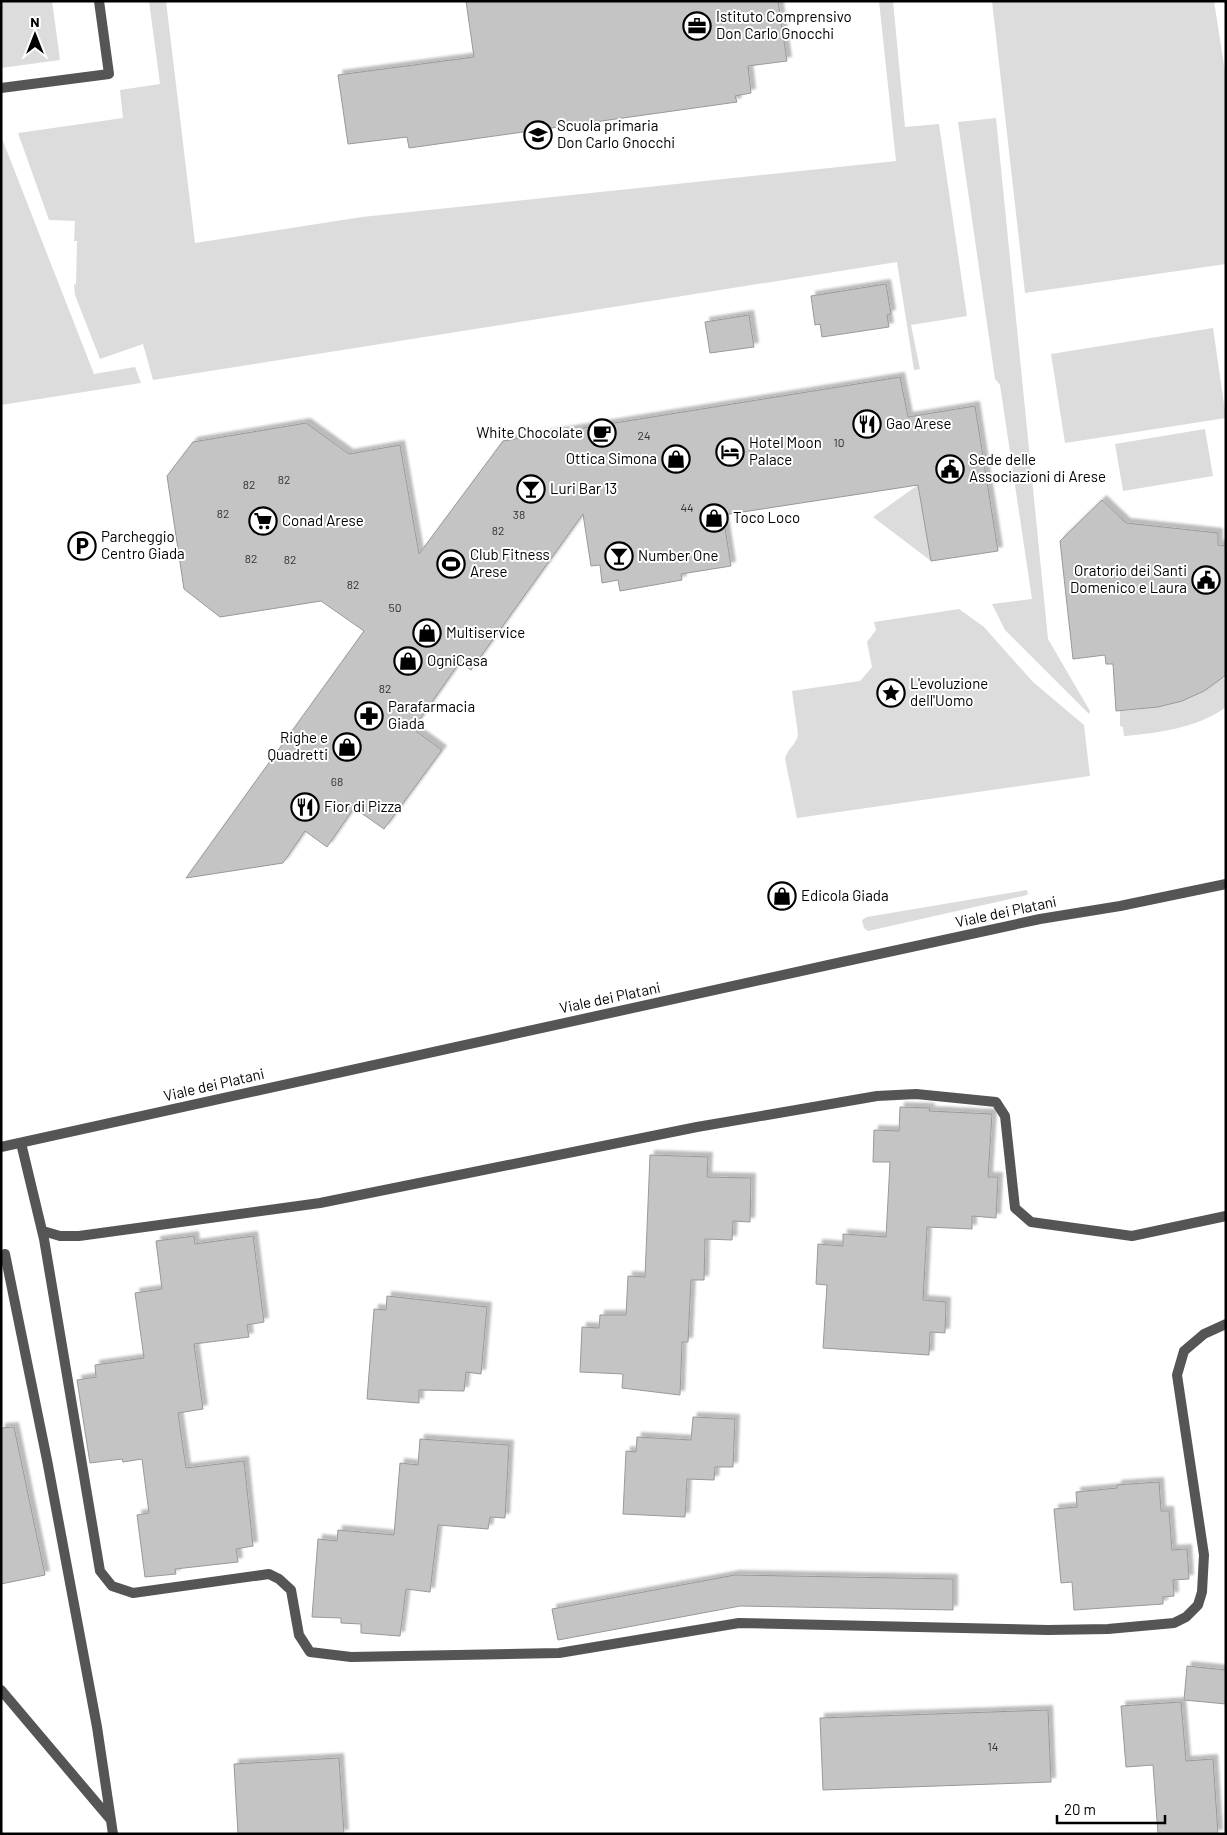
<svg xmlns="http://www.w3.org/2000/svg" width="1227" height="1835" font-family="Barlow,sans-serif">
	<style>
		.green { fill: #dcdcdc }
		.building { fill: #c4c4c4; stroke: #999; filter: url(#shadow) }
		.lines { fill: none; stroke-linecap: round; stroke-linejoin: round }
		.lane { stroke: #555; stroke-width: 10 }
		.street { stroke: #555; stroke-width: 10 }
		.labels { text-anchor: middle; stroke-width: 4; stroke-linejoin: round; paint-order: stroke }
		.number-label { font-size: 12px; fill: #313131 }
		.poi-label { font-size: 15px; fill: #000; stroke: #fff; text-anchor: start }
		.street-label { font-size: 15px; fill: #000; stroke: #fff }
	</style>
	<defs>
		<filter id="shadow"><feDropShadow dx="4.5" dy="-4.5" stdDeviation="1" flood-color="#0004"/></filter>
	</defs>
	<rect width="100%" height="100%" fill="#fff"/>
	<path class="green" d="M 1,1 L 52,1 L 60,60 L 1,68 Z
		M 149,1 L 166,1 L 195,243 L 362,217 L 896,161 L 879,1 L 893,1 L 905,127 L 939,124 L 967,316 L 911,325 L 920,369 L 914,370 L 897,262 L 153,380 L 143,344 L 100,359 L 75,295 L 74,284 L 76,285 L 77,241 L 74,241 L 75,221 L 49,220 L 18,133 L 123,118 L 120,90 L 160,84 Z
		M 992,1 L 1214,1 L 1226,78 L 1226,264 L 1025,293 Z
		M 996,118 L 1048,639 L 1090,711 L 1089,714 L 1005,630 L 992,604 L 1032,599 L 1000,385 L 995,379 L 958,122 Z
		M 1,136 L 94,374 L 135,367 L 141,383 L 1,405 Z
		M 1213,328 L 1226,418 L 1065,443 L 1051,354 Z
		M 1205,429 L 1213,476 L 1123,491 L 1115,444 Z
		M 918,485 L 931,561 L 873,517 Z
		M 959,609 L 984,627 L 1033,682 L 1084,725 L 1090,776 L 797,818 L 785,759 C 787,749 797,744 798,734 L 792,691 L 860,681 L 872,667 L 867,642 L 876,630 L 874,622 Z
		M 1222,677 L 1226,681 L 1226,707 C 1198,728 1158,733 1124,736 L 1123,727 L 1120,726 L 1120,711 C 1162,708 1189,703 1222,677 Z
		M 1027,890 L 1028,894 L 1024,896 L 868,931 L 864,928 L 862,920 L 867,917 Z"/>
	<path class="building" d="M 466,1 L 778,1 L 787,61 L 748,66 L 751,93 L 735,96 L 737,102 L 409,148 L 407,137 L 348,144 L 338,75 L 474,57 Z
		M 886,284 L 891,314 L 887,315 L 889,327 L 822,337 L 820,324 L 815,325 L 811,296 Z
		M 749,315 L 754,347 L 710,353 L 705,322 Z
		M 900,377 L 908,417 L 975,406 L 998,551 L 931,561 L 918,485 L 723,515 L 731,566 L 681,574 L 682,580 L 620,591 L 618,580 L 602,583 L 600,565 L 591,566 L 583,514 L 471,670 L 460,662 L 413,729 L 442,750 L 384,829 L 354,808 L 327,847 L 305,831 L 283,863 L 186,878 L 364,631 L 321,601 L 220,617 L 184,589 L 167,476 L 193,442 L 306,423 L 349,454 L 400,445 L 419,554 L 503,441 Z
		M 1102,500 L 1126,523 L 1218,533 L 1218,545 L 1226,546 L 1226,675 L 1204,691 L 1182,701 L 1158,707 L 1116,711 L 1113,664 L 1106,664 L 1105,655 L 1073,659 L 1060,541 Z
		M 900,1107 L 930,1108 L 929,1111 L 992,1114 L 988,1177 L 998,1177 L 996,1218 L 972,1216 L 972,1229 L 927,1227 L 923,1300 L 946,1302 L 945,1333 L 930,1332 L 929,1355 L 823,1348 L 827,1285 L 816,1284 L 818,1244 L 843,1246 L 843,1234 L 886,1237 L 890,1162 L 873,1162 L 874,1130 L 899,1131 Z
		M 650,1155 L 708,1157 L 707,1177 L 751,1178 L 750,1222 L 733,1221 L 732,1240 L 705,1239 L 704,1280 L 691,1280 L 688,1342 L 682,1342 L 680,1395 L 622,1388 L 623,1374 L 580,1372 L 582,1327 L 599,1328 L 600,1315 L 626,1315 L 628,1276 L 645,1277 Z
		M 194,1236 L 195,1244 L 253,1236 L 264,1322 L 247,1325 L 249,1337 L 194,1344 L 203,1409 L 178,1413 L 186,1468 L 244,1461 L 253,1546 L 236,1549 L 238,1562 L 175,1569 L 176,1574 L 145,1577 L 137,1515 L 149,1513 L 142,1459 L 123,1462 L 122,1459 L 90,1463 L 77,1380 L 96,1377 L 95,1365 L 144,1358 L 135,1293 L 162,1289 L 156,1241 Z
		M 387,1296 L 487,1307 L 481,1374 L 466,1372 L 464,1391 L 419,1390 L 419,1403 L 367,1399 L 374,1309 L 386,1310 Z
		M 693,1417 L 735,1419 L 733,1467 L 715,1467 L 714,1480 L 687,1479 L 685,1517 L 623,1514 L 626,1451 L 636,1452 L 637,1437 L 691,1440 Z
		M 14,1427 L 45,1575 L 1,1584 L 1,1428 Z
		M 420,1439 L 509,1445 L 505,1518 L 490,1517 L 488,1529 L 438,1525 L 430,1592 L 406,1589 L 400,1636 L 361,1633 L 361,1624 L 341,1623 L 341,1618 L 312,1617 L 318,1539 L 337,1541 L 338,1530 L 394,1535 L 400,1463 L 418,1465 Z
		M 1159,1482 L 1161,1511 L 1169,1511 L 1172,1550 L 1187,1549 L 1189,1579 L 1173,1580 L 1174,1596 L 1163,1597 L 1163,1604 L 1074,1610 L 1072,1582 L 1061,1583 L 1054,1509 L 1077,1507 L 1076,1492 L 1117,1488 L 1117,1485 Z
		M 735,1575 L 953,1579 L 953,1610 L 740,1606 L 558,1640 L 552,1609 Z
		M 1187,1666 L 1226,1670 L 1226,1704 L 1184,1700 Z
		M 1181,1702 L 1186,1761 L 1213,1759 L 1218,1834 L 1158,1834 L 1153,1765 L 1126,1767 L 1121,1706 Z
		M 1048,1710 L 1051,1782 L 823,1790 L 820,1718 Z
		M 339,1758 L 344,1834 L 238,1834 L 234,1764 Z"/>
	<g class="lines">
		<path class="lane" d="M 1,88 L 109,74 L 99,1
			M 21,1143 L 44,1239 L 100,1571 L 112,1586 L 133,1593 L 269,1574 L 279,1579 L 291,1590 L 299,1635 L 310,1652 L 351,1657 L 559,1653 L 739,1623 L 1048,1630 L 1108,1629 L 1174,1623 L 1186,1617 L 1198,1605 L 1202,1592 L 1204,1555 L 1177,1375 L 1184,1351 L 1204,1334 L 1226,1324
			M 43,1231 L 60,1236 L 79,1236 L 320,1203 L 697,1127 L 877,1096 L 916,1094 L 996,1102 L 1005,1116 L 1015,1208 L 1031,1222 L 1132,1236 L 1226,1216
			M 5,1254 L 47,1460 L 97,1727 L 113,1834
			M 1,1690 L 111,1820"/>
		<path class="street" d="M 1,1147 L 842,962 L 1040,919 L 1120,906 L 1226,884"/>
	</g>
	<defs>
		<g id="office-ring" transform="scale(1.4375)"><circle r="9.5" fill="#fff" stroke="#000" stroke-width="1.5"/><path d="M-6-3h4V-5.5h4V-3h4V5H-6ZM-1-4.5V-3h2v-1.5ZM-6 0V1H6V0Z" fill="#000"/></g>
		<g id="school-ring" transform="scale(1.4375)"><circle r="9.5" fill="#fff" stroke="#000" stroke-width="1.5"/><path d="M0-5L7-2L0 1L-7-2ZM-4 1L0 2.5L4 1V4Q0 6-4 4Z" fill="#000"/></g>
		<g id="restaurant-ring" transform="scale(1.4375)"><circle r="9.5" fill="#fff" stroke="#000" stroke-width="1.5"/><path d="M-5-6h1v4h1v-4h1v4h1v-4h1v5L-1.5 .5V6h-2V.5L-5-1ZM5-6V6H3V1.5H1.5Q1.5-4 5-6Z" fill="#000"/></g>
		<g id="cafe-ring" transform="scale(1.4375)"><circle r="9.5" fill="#fff" stroke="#000" stroke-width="1.5"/><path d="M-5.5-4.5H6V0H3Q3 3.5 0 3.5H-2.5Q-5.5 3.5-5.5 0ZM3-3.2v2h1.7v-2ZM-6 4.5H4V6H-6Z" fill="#000"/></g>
		<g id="hotel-ring" transform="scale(1.4375)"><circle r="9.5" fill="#fff" stroke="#000" stroke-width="1.5"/><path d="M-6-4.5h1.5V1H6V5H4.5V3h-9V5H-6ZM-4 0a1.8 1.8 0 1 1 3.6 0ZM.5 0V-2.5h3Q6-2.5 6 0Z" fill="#000"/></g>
		<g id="shop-ring" transform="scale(1.4375)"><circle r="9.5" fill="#fff" stroke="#000" stroke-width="1.5"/><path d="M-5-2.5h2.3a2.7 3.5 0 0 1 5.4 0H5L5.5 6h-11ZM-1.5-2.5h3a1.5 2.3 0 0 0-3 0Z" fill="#000"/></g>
		<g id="civic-ring" transform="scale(1.4375)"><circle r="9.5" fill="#fff" stroke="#000" stroke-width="1.5"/><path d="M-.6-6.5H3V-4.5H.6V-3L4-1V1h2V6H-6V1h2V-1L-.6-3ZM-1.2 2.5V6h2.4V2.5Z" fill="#000"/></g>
		<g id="bar-ring" transform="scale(1.4375)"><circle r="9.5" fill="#fff" stroke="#000" stroke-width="1.5"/><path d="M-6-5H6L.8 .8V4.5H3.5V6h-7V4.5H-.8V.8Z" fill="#000"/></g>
		<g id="supermarket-ring" transform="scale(1.4375)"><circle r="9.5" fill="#fff" stroke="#000" stroke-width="1.5"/><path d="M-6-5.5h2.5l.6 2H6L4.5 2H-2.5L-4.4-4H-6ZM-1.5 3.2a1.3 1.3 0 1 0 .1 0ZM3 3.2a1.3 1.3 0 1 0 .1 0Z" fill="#000"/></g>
		<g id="parking-ring" transform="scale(1.4375)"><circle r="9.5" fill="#fff" stroke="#000" stroke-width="1.5"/><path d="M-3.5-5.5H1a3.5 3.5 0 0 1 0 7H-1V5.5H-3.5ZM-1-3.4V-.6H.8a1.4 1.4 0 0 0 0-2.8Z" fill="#000"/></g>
		<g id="stadium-ring" transform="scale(1.4375)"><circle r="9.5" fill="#fff" stroke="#000" stroke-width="1.5"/><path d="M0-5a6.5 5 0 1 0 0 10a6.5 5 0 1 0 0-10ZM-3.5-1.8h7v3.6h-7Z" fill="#000"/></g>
		<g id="sight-ring" transform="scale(1.4375)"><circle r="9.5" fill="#fff" stroke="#000" stroke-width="1.5"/><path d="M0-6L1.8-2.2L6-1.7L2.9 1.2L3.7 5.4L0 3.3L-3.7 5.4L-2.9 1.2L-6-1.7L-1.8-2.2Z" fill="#000"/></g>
		<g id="pharmacy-ring" transform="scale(1.4375)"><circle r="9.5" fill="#fff" stroke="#000" stroke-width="1.5"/><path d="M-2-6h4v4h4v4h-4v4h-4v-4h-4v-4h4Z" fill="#000"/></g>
	</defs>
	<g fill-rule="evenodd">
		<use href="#office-ring" x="697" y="26"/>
		<use href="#school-ring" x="538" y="135"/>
		<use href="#restaurant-ring" x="867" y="424"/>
		<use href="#cafe-ring" x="602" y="433"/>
		<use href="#hotel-ring" x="730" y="452"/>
		<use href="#shop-ring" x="676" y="459"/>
		<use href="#civic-ring" x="950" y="469"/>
		<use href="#bar-ring" x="531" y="489"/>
		<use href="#shop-ring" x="714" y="518"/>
		<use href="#supermarket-ring" x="263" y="521"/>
		<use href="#parking-ring" x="82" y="546"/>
		<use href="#bar-ring" x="619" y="556"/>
		<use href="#stadium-ring" x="451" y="564"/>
		<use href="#civic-ring" x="1206" y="580"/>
		<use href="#shop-ring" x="427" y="633"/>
		<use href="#shop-ring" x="408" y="661"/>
		<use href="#sight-ring" x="891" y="693"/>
		<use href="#pharmacy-ring" x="369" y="716"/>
		<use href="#shop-ring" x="347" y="747"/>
		<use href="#restaurant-ring" x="305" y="807"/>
		<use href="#shop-ring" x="782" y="896"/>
	</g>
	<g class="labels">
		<g class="number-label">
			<text x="644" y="440">24</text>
			<text x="839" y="447">10</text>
			<text x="284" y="484">82</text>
			<text x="249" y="489">82</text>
			<text x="687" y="512">44</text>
			<text x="223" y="518">82</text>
			<text x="519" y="519">38</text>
			<text x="498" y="535">82</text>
			<text x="251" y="563">82</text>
			<text x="290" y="564">82</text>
			<text x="353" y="589">82</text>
			<text x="395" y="612">50</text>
			<text x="385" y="693">82</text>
			<text x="337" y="786">68</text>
			<text x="993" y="1751">14</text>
		</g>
		<g class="poi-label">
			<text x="716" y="22">Istituto Comprensivo<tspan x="716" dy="17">Don Carlo Gnocchi</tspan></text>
			<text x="557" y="131">Scuola primaria<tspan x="557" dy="17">Don Carlo Gnocchi</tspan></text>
			<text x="886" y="429">Gao Arese</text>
			<text x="583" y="438" text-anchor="end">White Chocolate</text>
			<text x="749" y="448">Hotel Moon<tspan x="749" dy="17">Palace</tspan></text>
			<text x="657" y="464" text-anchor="end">Ottica Simona</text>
			<text x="969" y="465">Sede delle<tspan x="969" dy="17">Associazioni di Arese</tspan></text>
			<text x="550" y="494">Luri Bar 13</text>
			<text x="733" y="523">Toco Loco</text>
			<text x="282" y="526">Conad Arese</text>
			<text x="101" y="542">Parcheggio<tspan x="101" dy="17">Centro Giada</tspan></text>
			<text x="470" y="560">Club Fitness<tspan x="470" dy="17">Arese</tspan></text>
			<text x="638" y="561">Number One</text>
			<text x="1187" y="576" text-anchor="end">Oratorio dei Santi<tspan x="1187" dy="17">Domenico e Laura</tspan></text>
			<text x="446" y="638">Multiservice</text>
			<text x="427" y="666">OgniCasa</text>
			<text x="910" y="689">L'evoluzione<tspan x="910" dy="17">dell'Uomo</tspan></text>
			<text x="388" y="712">Parafarmacia<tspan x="388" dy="17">Giada</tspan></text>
			<text x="328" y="743" text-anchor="end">Righe e<tspan x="328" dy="17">Quadretti</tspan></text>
			<text x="324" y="812">Fior di Pizza</text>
			<text x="801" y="901">Edicola Giada</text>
		</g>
		<g class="street-label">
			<text transform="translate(1006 912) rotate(-12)" y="5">Viale dei Platani</text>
			<text transform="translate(610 998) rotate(-12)" y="5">Viale dei Platani</text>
			<text transform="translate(214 1085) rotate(-13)" y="5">Viale dei Platani</text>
		</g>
	</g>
	<rect width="1227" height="1835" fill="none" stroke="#000000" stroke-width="5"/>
	<g transform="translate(35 35)" stroke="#ffffff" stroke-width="4" paint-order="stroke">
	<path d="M0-4L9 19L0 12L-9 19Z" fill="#000000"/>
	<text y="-8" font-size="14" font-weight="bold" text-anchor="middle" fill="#000000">N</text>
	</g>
	<path d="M1057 1815v8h108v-8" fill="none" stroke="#000000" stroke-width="2.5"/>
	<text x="1064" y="1815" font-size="15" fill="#000000" stroke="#ffffff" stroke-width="4" paint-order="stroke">20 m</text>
</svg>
